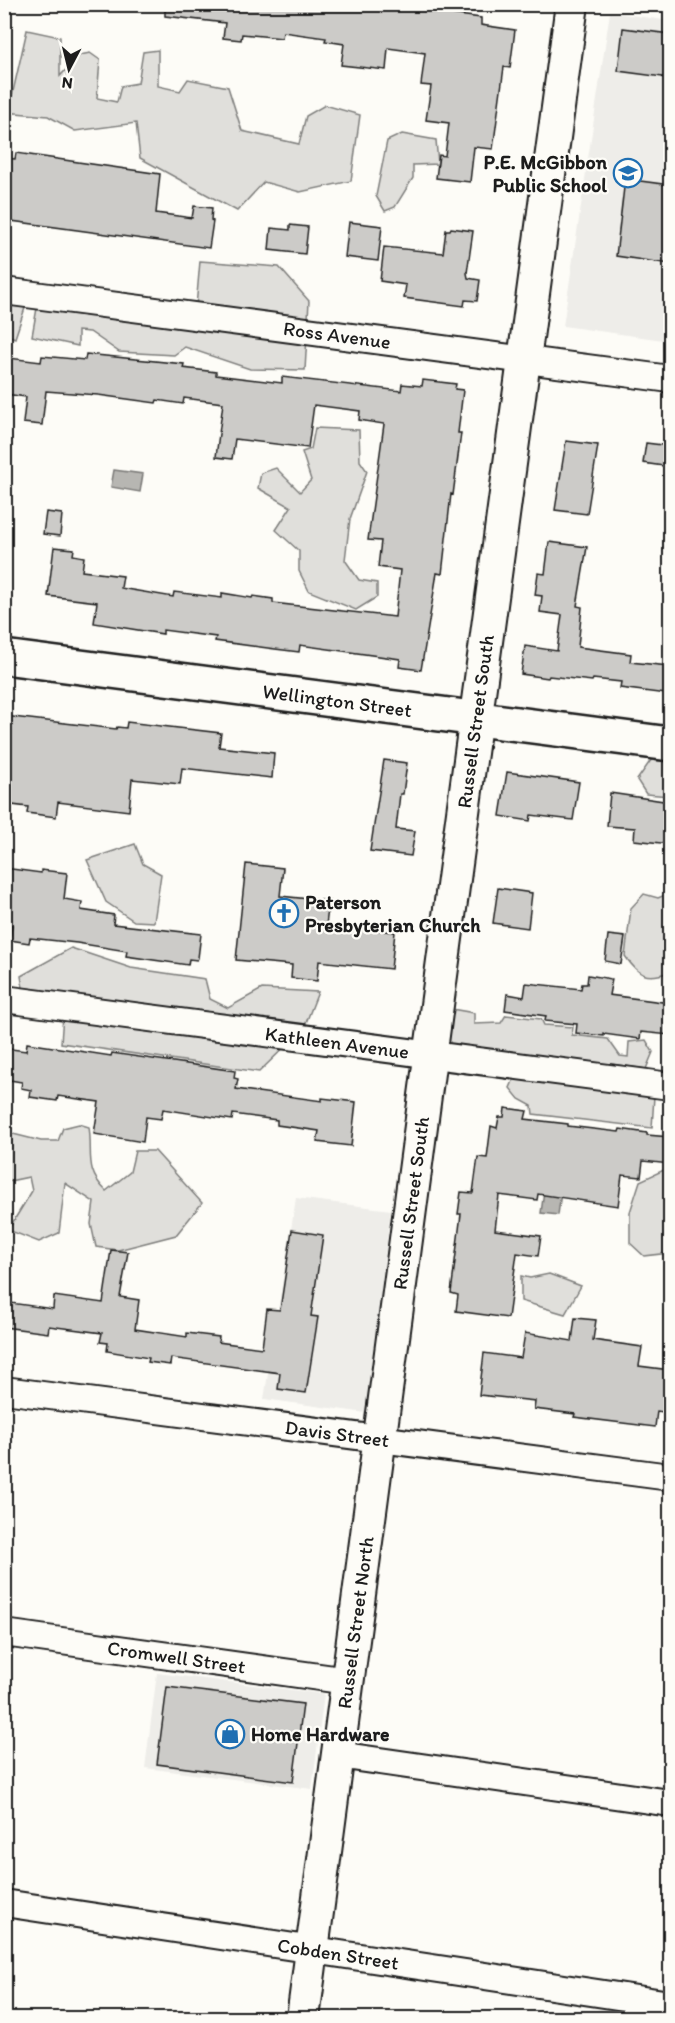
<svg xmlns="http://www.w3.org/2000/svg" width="675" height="2023" font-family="Itim,sans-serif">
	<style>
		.built { fill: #eeede9 }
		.green { fill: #e0dfdb; stroke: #7e7e7c; stroke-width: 1.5 }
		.water { fill: #b7b6b2; stroke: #797876; stroke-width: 1.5 }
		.building { fill: #cccbc8; stroke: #1c1c1c; stroke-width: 1.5 }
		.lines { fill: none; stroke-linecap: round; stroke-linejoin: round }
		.minor-casing { stroke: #1c1c1c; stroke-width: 30 }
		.tertiary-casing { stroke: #1c1c1c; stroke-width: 36 }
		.secondary-casing { stroke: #1c1c1c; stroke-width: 38 }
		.minor { stroke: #fdfcf7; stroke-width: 26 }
		.tertiary { stroke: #fdfcf7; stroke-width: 32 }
		.secondary { stroke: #fdfcf7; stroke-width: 33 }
		.labels { text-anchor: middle; stroke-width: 4.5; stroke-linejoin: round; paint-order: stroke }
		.poi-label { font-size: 20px; font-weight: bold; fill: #1c1c1c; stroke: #fdfcf7; text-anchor: start }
		.street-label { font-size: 20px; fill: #1c1c1c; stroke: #fdfcf7 }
	</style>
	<rect width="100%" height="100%" fill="#fdfcf7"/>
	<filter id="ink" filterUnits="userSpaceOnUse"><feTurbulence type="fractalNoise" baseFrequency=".0167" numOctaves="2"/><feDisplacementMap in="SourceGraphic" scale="12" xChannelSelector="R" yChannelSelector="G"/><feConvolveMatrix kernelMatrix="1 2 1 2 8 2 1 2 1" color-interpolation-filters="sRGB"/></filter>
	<g filter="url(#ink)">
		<path class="built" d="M 610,12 L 670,21 L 670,341 L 563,326 Z
			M 296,1198 L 391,1210 L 366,1413 L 264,1399 Z
			M 157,1673 L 324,1694 L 312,1789 L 145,1768 Z"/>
		<path class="green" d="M 27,30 L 60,37 L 60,76 L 80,55 L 90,53 L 100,60 L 97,98 L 117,102 L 121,86 L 138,83 L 143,52 L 158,50 L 158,86 L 180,91 L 188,79 L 228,87 L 242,131 L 299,144 L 306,116 L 325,105 L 360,115 L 351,181 L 300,192 L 264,182 L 237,211 L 140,158 L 136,123 L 75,131 L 48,116 L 5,112 L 5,89 L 12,96 Z
			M 402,134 L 436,140 L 438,164 L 413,165 L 413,178 L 395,207 L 385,211 L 376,196 L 387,141 Z
			M 200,261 L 279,267 L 309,301 L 305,370 L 250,369 L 185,347 L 174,355 L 119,352 L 90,332 L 78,331 L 78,346 L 32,336 L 37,308 L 196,307 Z
			M 4,286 L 27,302 L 15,338 L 5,334 Z
			M 315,428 L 359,430 L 360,461 L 367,471 L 350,519 L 345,560 L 359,580 L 377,583 L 377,597 L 356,610 L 309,591 L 299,571 L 299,551 L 276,530 L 291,507 L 258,488 L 261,473 L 276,468 L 300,492 L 311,480 L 302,452 L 311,449 Z
			M 651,760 L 670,762 L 670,796 L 646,794 L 637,780 Z
			M 135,844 L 143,864 L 161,874 L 154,922 L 134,921 L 106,902 L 87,860 Z
			M 670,893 L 670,972 C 646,980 639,976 625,956 L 631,908 L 644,894 L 658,898 Z
			M 71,948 L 131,968 L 205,979 L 210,999 L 228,1008 L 262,989 L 318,992 L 304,1028 L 259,1072 L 61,1043 L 63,1015 L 24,994 L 21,976 Z
			M 446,1008 L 474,1013 L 474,1024 L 501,1023 L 506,1015 L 541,1019 L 544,1025 L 573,1027 L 572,1035 L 608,1039 L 620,1056 L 628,1057 L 629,1042 L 646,1040 L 653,1052 L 646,1069 L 611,1064 L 609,1088 L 654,1096 L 652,1128 L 533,1114 L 532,1106 L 519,1099 L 510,1088 L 524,1056 L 514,1052 L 505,1073 L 474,1068 L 442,1037 Z
			M 79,1124 L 89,1127 C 93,1156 84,1169 106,1191 L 130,1172 L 135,1151 L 155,1151 L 202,1203 L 176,1235 L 118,1250 L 96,1247 L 91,1224 L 94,1202 L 65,1183 L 59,1233 L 39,1242 L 8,1230 L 32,1191 L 29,1177 L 5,1182 L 5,1132 L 41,1141 L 58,1141 L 63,1128 Z
			M 666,1169 L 670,1170 L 670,1253 L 644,1256 L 630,1243 L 630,1212 L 640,1181 Z
			M 549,1274 L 581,1286 L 565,1314 L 521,1301 L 521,1276 L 530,1278 Z"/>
		<path class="water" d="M 114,470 L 143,474 L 140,492 L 111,487 Z
			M 545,1183 L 562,1185 L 558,1215 L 541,1213 Z"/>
		<path class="building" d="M 165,4 L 374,4 L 481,18 L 481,25 L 515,30 L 510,68 L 504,67 L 493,149 L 474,147 L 470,182 L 436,178 L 439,155 L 445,156 L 449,123 L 426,120 L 431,86 L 421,85 L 425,53 L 388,48 L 386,70 L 341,65 L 344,44 L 325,41 L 326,38 L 283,32 L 282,38 L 242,34 L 241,40 L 223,38 L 225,23 L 165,16 Z
			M 623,28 L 670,34 L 670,78 L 618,71 Z
			M 16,153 L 160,174 L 156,213 L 192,218 L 194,206 L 212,208 L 211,220 L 213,221 L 209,248 L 4,220 L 4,158 L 15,159 Z
			M 625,179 L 670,185 L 670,264 L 616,256 Z
			M 349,222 L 382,226 L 378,261 L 345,257 Z
			M 290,225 L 308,227 L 305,254 L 269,250 L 271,228 L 290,230 Z
			M 451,228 L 473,231 L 467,273 L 468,278 L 480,280 L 477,301 L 465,300 L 464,306 L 404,298 L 406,285 L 380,281 L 384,247 L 443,253 L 446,230 L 450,230 Z
			M 86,354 L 184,364 L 183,368 L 216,372 L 216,375 L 282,383 L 282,377 L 401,391 L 402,384 L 422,386 L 423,380 L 456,384 L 455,389 L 463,390 L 458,433 L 461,433 L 453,495 L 451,494 L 442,574 L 437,573 L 421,670 L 399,667 L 400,659 L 300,645 L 299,652 L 275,649 L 215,641 L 216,637 L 163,630 L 163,634 L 94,623 L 97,602 L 48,596 L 54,547 L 74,549 L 73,555 L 84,557 L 82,571 L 123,576 L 121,588 L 126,589 L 173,597 L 174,592 L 222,598 L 222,593 L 252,598 L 253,596 L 273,599 L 273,603 L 395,617 L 400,570 L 378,567 L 381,541 L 368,540 L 384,424 L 359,420 L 360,411 L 314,405 L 308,448 L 235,439 L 232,459 L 216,457 L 223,403 L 184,398 L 183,404 L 157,400 L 156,403 L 98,395 L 46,391 L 42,425 L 23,423 L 26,397 L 5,394 L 9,358 L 41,362 L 42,356 L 85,360 Z
			M 566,441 L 598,445 L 587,514 L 555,510 Z
			M 646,443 L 670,446 L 670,467 L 643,463 Z
			M 46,512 L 62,514 L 60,536 L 43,534 Z
			M 549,542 L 587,547 L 577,606 L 582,607 L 578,647 L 631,654 L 630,662 L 669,666 L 666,694 L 620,688 L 621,682 L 593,679 L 592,681 L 549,676 L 548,678 L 521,674 L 525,646 L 557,651 L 562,615 L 540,612 L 542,596 L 535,595 L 538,573 L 545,574 Z
			M 4,716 L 116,729 L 117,727 L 126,728 L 127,722 L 221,733 L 219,747 L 274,753 L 272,778 L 182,768 L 180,784 L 132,779 L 129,811 L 58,802 L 56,817 L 27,813 L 28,807 L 4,804 Z
			M 384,760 L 407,763 L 403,794 L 400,794 L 396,829 L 415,831 L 411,856 L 370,851 Z
			M 507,772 L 579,782 L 573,820 L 531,815 L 530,821 L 500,816 Z
			M 610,793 L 670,802 L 670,844 L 634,840 L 635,828 L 607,826 Z
			M 246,864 L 283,868 L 280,896 L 329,901 L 326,925 L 395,932 L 391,969 L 319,961 L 317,981 L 291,978 L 292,965 L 236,960 Z
			M 4,868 L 41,873 L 41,870 L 67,873 L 64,899 L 82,902 L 81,910 L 114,915 L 113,924 L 201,934 L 198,958 L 197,960 L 189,959 L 188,965 L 126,956 L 127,951 L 77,943 L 30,938 L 29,943 L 10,940 L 12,925 L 4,924 Z
			M 498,888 L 532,893 L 528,928 L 493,923 Z
			M 608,935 L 625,937 L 621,964 L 605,961 Z
			M 588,975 L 612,979 L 609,995 L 670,1003 L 670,1035 L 641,1032 L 640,1039 L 604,1034 L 604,1036 L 576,1033 L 577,1024 L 545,1021 L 546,1016 L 505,1010 L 507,994 L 524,997 L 526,983 L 581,989 L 582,984 L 587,984 Z
			M 27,1043 L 111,1056 L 112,1053 L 235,1071 L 234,1078 L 238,1079 L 236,1089 L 322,1101 L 322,1098 L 356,1102 L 351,1146 L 317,1142 L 319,1131 L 277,1125 L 277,1120 L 233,1114 L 232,1120 L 163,1109 L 161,1119 L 146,1117 L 143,1142 L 94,1134 L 99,1102 L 58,1096 L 57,1101 L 30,1097 L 31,1090 L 21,1088 L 22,1082 L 4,1079 L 4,1048 L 26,1051 Z
			M 505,1108 L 527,1111 L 525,1119 L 568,1124 L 568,1126 L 619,1132 L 620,1129 L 647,1133 L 647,1135 L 670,1137 L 670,1164 L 643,1161 L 641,1177 L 622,1175 L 618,1206 L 538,1194 L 537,1200 L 499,1195 L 495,1230 L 541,1236 L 538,1256 L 517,1253 L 508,1318 L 456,1311 L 458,1295 L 451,1293 L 461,1214 L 458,1214 L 461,1192 L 473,1193 L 478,1157 L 487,1158 L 491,1126 L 497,1128 L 499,1117 L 504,1117 Z
			M 292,1230 L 323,1235 L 311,1316 L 318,1317 L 306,1393 L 278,1389 L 280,1373 L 171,1358 L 170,1365 L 148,1362 L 149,1358 L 107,1351 L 108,1343 L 100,1342 L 102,1333 L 49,1326 L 48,1333 L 4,1327 L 4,1302 L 53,1309 L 54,1296 L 103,1303 L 111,1250 L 128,1252 L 120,1297 L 139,1300 L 135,1329 L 187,1337 L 187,1333 L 219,1337 L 218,1342 L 262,1348 L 267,1309 L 280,1310 Z
			M 575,1318 L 596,1320 L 593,1340 L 642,1347 L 639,1366 L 670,1370 L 670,1413 L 657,1411 L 655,1427 L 574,1417 L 575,1414 L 534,1409 L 535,1401 L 479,1395 L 484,1353 L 521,1358 L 525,1333 L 572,1341 Z
			M 167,1687 L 303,1704 L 293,1782 L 157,1764 Z"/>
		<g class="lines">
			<g class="minor-casing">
				<g id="minor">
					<path id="s1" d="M 4,291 L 670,379"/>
					<path id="s2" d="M 4,999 L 670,1086"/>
					<path id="s3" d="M 4,1390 L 670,1477"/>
					<path id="s4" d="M 4,1633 L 348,1681"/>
					<path d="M 338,1755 L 670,1803"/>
					<path id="s5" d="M 4,1903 L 670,2004"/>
				</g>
			</g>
			<g class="tertiary-casing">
				<g id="tertiary">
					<path id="s6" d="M 303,2018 L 435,1020 L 572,4"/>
				</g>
			</g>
			<g class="secondary-casing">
				<g id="secondary">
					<path id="s7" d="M 4,657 L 670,744"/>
				</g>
			</g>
			<use href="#minor" class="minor"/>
			<use href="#tertiary" class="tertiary"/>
			<use href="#secondary" class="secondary"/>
		</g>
	</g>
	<defs>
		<g id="school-ring" transform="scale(1.5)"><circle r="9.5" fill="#fdfcf7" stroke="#1f6fb2" stroke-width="1.5"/><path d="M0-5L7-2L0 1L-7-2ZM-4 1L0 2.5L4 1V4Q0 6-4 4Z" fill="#1f6fb2"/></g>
		<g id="church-ring" transform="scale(1.5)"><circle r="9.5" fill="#fdfcf7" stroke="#1f6fb2" stroke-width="1.5"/><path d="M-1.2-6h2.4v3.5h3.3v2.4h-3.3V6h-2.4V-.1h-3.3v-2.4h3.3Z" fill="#1f6fb2"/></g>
		<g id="shop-ring" transform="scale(1.5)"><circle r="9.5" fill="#fdfcf7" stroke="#1f6fb2" stroke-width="1.5"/><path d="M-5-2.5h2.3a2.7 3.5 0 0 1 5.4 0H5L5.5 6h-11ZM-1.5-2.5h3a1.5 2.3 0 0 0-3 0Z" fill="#1f6fb2"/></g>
	</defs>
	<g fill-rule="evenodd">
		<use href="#school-ring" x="628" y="173"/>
		<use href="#church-ring" x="284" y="913"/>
		<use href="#shop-ring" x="230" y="1734"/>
	</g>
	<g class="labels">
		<g class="poi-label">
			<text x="607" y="169" text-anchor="end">P.E. McGibbon<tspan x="607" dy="23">Public School</tspan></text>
			<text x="305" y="909">Paterson<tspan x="305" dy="23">Presbyterian Church</tspan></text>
			<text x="251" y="1741">Home Hardware</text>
		</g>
		<g class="street-label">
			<text dy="7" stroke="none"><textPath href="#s1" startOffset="336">Ross Avenue</textPath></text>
			<text dy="7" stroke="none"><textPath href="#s7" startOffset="336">Wellington Street</textPath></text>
			<text dy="7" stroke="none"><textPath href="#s6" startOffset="1308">Russell Street South</textPath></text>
			<text dy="7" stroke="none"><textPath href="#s2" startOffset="336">Kathleen Avenue</textPath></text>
			<text dy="7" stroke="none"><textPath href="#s6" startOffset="822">Russell Street South</textPath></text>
			<text dy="7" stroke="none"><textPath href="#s3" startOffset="336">Davis Street</textPath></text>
			<text dy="7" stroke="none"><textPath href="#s6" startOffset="399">Russell Street North</textPath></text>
			<text dy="7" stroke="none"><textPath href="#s4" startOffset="174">Cromwell Street</textPath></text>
			<text dy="7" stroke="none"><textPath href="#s5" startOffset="338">Cobden Street</textPath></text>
		</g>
	</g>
	<rect width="675" height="2023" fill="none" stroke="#fdfcf7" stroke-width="24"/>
	<rect x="12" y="12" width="651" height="1999" fill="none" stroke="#1c1c1c" stroke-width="2" filter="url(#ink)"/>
	<g transform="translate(69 69) rotate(187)" stroke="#fdfcf7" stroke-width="4.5" paint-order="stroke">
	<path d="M0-4.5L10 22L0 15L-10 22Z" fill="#1c1c1c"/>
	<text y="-9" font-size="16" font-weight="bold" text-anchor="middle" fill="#1c1c1c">N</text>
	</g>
</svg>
